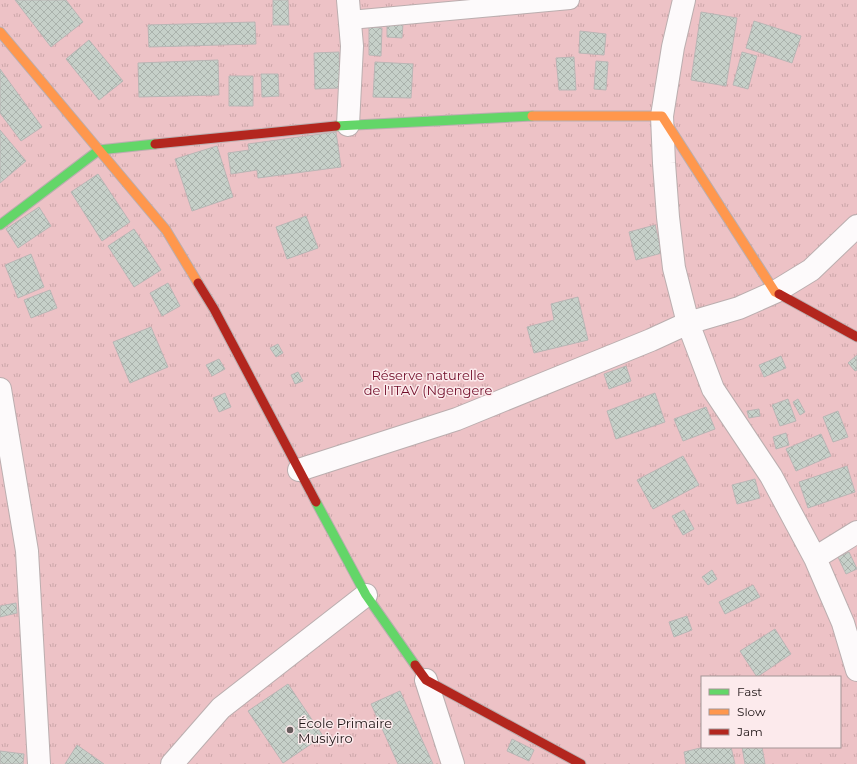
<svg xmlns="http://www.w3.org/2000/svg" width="857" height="764" font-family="Montserrat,sans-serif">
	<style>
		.grass { fill: url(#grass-tufts); fill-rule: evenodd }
		.building { fill: url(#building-cross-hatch); stroke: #b9b6b5 }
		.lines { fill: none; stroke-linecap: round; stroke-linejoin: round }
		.lane-casing { stroke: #bbaeaf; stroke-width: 20 }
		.street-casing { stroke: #bbaeaf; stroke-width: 24 }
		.fast-casing { stroke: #bbaeaf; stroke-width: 11 }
		.slow-casing { stroke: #bbaeaf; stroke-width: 11 }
		.jam-casing { stroke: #bbaeaf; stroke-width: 11 }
		.lane { stroke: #fdfafb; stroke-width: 18 }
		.street { stroke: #fdfafb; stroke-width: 22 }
		.fast { stroke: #63d668; stroke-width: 9 }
		.slow { stroke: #ff974d; stroke-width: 9 }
		.jam { stroke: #b3261e; stroke-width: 9 }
		.poi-dot { fill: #685c5d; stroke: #fceaec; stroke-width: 1.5 }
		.labels { text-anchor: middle; stroke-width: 3; stroke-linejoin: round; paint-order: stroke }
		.park-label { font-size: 13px; fill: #710d29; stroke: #fceaec }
		.poi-label { font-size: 13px; fill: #1f1516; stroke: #fceaec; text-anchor: start }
	</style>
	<defs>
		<pattern id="grass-tufts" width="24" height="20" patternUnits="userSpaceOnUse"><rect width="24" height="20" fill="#edc2c6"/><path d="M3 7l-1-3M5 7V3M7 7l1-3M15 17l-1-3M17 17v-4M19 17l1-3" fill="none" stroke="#cba6a9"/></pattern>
		<pattern id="building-cross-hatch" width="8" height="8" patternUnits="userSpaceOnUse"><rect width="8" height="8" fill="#c6d0c9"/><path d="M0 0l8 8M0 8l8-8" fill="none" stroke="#aab2ac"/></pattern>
	</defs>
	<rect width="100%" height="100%" fill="#f0e0e2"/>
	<path class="grass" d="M 0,0 L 857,0 L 857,764 L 0,764 ZM 702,677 L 840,677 L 840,747 L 702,747 Z"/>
	<path class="building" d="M 15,0 L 66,0 L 83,22 L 51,47 Z
		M 273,0 L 288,0 L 289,25 L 273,25 Z
		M 701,12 L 737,18 L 726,86 L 691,80 Z
		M 754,21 L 801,36 L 792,63 L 746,48 Z
		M 255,22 L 256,44 L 149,47 L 148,25 Z
		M 387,23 L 403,23 L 402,38 L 387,37 Z
		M 369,27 L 382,28 L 381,56 L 369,55 Z
		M 580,31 L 606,34 L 604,55 L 579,53 Z
		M 89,40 L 123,81 L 99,100 L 66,59 Z
		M 339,52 L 340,88 L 315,89 L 314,53 Z
		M 742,52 L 757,56 L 748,89 L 733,85 Z
		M 574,57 L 576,90 L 559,90 L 556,58 Z
		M 218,60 L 219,95 L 139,97 L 138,63 Z
		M 596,61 L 608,62 L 606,90 L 594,89 Z
		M 375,62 L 413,64 L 411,98 L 373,97 Z
		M 0,69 L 42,127 L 21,141 L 0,113 Z
		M 261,74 L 278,74 L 279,96 L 262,97 Z
		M 229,76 L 253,76 L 253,106 L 229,106 Z
		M 0,130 L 26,161 L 0,183 Z
		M 336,132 L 341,167 L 258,178 L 257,170 L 231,174 L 228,153 L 249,150 L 248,144 Z
		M 217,146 L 233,197 L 192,211 L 175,159 Z
		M 98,174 L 130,222 L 102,241 L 71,192 Z
		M 39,207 L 51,226 L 18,248 L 6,229 Z
		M 306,216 L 318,248 L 287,259 L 276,227 Z
		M 655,225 L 662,253 L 636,260 L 629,232 Z
		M 134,229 L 161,270 L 134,287 L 108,246 Z
		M 31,254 L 44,287 L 18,298 L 5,265 Z
		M 168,283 L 180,306 L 162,316 L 150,293 Z
		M 50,290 L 57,308 L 31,318 L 24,300 Z
		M 578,297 L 588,340 L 534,353 L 527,327 L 554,320 L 551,304 Z
		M 151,327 L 168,367 L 130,383 L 113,342 Z
		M 278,344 L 283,353 L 276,357 L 270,348 Z
		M 857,355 L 857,370 L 855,371 L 848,363 Z
		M 781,356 L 786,368 L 764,377 L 759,365 Z
		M 219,359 L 225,369 L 212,376 L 206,365 Z
		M 626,366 L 631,381 L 609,389 L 604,374 Z
		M 298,372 L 303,381 L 295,384 L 291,375 Z
		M 225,393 L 231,407 L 219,412 L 213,398 Z
		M 655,393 L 665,422 L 616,439 L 607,411 Z
		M 788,399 L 796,421 L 780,426 L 772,405 Z
		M 798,399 L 805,412 L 800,415 L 793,402 Z
		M 706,407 L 715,429 L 683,441 L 674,419 Z
		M 759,409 L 760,416 L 749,418 L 747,411 Z
		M 838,411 L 848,437 L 833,442 L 823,417 Z
		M 786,433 L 789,445 L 776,449 L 773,437 Z
		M 821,434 L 831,456 L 796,471 L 786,449 Z
		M 683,456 L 699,485 L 653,509 L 637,480 Z
		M 847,466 L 855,492 L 808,508 L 799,482 Z
		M 755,479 L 760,498 L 737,504 L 732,485 Z
		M 684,510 L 694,529 L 683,535 L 672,516 Z
		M 849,552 L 857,569 L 846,574 L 838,557 Z
		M 712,570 L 717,579 L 708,585 L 702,577 Z
		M 753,585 L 760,597 L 725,614 L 719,602 Z
		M 16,603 L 17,613 L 0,617 L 0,606 Z
		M 687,616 L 692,630 L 674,637 L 669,622 Z
		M 775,629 L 791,654 L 757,677 L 740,651 Z
		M 288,684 L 323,736 L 283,763 L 248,711 Z
		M 400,691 L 433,764 L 398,764 L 371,704 Z
		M 512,739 L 534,750 L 529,761 L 507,751 Z
		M 77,745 L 104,764 L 65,764 Z
		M 704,747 L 731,747 L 735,764 L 686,764 L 684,752 Z
		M 742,747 L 762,747 L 765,764 L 745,764 Z
		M 0,751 L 24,754 L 23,764 L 0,764 Z"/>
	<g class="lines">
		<g class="lane-casing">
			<path id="lane" d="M 350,20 L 570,0"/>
		</g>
		<g class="street-casing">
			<path id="street" d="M 348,0 L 352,46 L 348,125
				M 684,0 L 673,47 L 662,116 L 664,163 L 668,217 L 674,268 L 688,323 L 713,389 L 771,476 L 815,558 L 843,623 L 857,670
				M 0,389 L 27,551 L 39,764
				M 299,470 L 457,419 L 651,340 L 688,323 L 739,308 L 775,292 L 811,270 L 857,226
				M 815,558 L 857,532
				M 426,680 L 453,764
				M 172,764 L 221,708 L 366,595"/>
		</g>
		<g class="fast-casing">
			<path id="fast" d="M 336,126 L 532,116
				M 0,225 L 99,150 L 155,144
				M 316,502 L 366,595 L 415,665"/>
		</g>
		<g class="slow-casing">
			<path id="slow" d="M 0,32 L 166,230 L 198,283
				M 532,116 L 662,116 L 775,292 L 779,294"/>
		</g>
		<g class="jam-casing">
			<path id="jam" d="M 155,144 L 336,126
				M 198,283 L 214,309 L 316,502
				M 779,294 L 857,337
				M 415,665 L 426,680 L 581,764"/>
		</g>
		<use href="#lane" class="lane"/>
		<use href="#street" class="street"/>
		<use href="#fast" class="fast"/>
		<use href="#slow" class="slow"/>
		<use href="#jam" class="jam"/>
	</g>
	<circle class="poi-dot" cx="290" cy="730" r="4"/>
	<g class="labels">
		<g class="park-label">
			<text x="428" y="380">Réserve naturelle<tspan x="428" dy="15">de l'ITAV (Ngengere</tspan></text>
		</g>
		<g class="poi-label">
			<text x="298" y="728">École Primaire<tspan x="298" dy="15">Musiyiro</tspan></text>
		</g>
	</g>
	<rect x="701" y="676" width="140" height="72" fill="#fceaec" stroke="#a49596"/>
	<rect x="709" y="689" width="20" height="6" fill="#63d668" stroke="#a49596"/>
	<text x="737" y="696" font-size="12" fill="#1f1516">Fast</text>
	<rect x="709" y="709" width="20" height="6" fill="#ff974d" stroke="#a49596"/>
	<text x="737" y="716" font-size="12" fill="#1f1516">Slow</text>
	<rect x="709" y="729" width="20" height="6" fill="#b3261e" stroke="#a49596"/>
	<text x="737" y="736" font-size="12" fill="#1f1516">Jam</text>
</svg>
